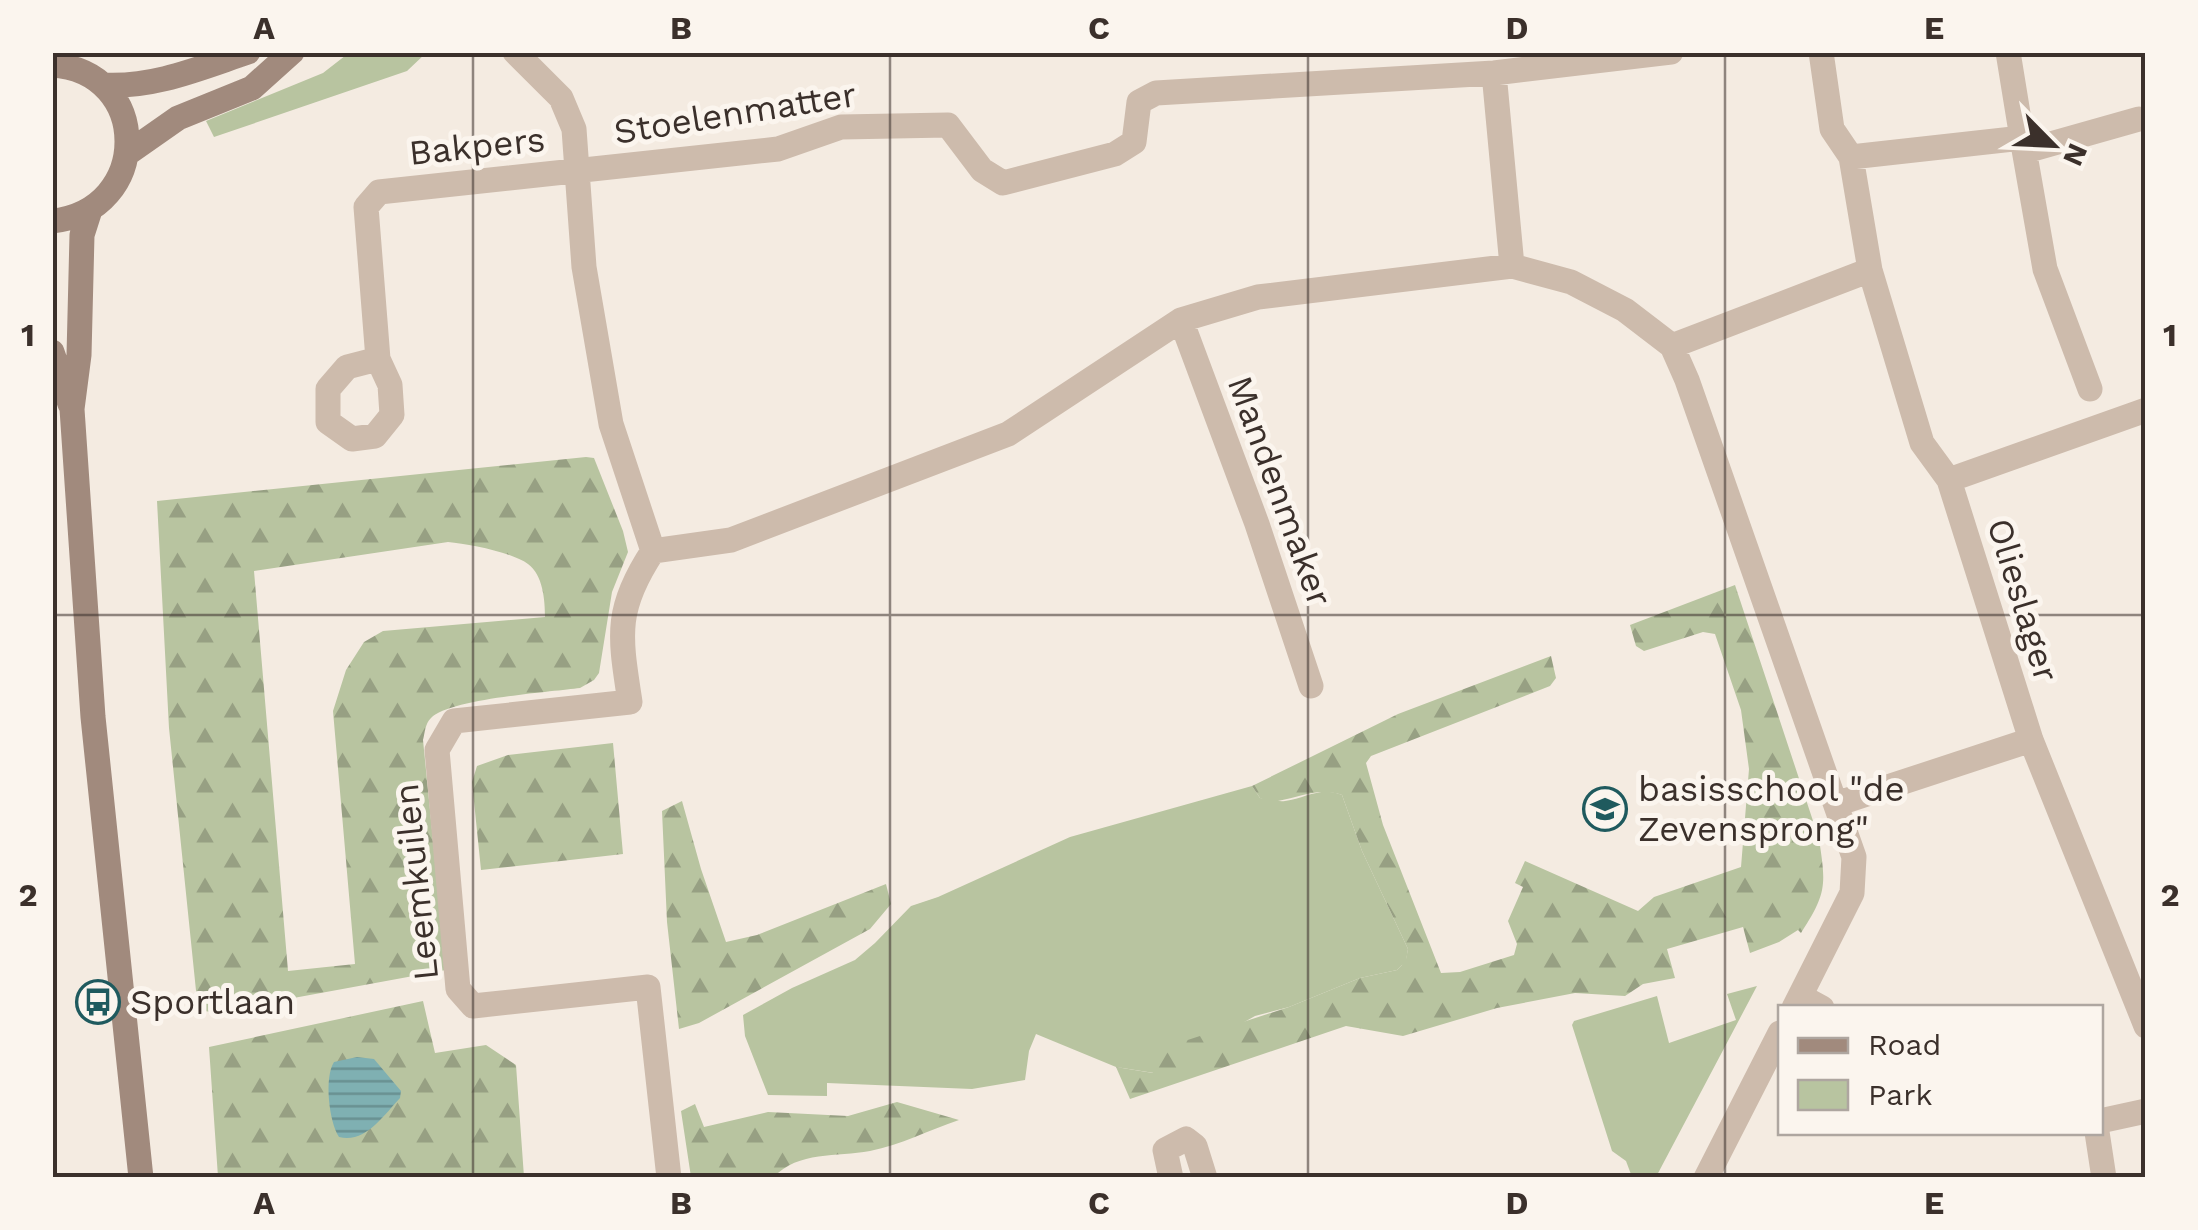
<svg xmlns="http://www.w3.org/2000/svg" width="2198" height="1230" font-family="'Work Sans',sans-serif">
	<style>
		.green { fill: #b8c4a0 }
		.forest { fill: url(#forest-firs); fill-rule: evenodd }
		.water { fill: url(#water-rules) }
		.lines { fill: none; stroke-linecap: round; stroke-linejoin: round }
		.street { stroke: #cdbbac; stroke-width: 25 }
		.secondary { stroke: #a18a7d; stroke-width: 25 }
		.grid { fill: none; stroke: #3b302b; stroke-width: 2.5; stroke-opacity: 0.55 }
		.labels { text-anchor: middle; stroke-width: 10; stroke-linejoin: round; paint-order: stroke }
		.street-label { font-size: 35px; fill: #3b302b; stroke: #fbf5ee }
		.poi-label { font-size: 35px; fill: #3b302b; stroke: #fbf5ee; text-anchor: start }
		.neatline { fill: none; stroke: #3b302b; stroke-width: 4 }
		.grid-label { font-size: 32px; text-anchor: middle; font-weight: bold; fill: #3b302b }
	</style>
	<defs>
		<pattern id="forest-firs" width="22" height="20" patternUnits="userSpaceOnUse" patternTransform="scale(2.5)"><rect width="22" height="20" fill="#b8c4a0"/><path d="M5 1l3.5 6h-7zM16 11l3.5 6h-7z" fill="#97a083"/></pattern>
		<pattern id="water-rules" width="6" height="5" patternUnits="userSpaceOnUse" patternTransform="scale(2.5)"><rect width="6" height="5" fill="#7fb0b2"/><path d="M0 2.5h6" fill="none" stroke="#699091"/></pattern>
	</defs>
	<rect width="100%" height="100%" fill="#f4ebe1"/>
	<path class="green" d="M 350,52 L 426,53 L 407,71 L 214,137 L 206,121 L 323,73 Z
		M 1252,786 L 1260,798 C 1268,799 1278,802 1285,801 C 1306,798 1321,786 1342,795 L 1362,851 L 1408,949 L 1406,961 L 1397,970 L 1360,978 L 1289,1007 L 1255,1016 L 1154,1073 L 1116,1067 L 1036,1034 L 1029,1051 L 1025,1080 L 972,1089 L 827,1083 L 827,1096 L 768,1095 L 745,1036 L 743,1015 L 792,988 L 855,960 L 875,943 L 911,906 L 938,897 L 1070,837 Z
		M 1757,986 L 1656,1177 L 1632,1177 L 1626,1161 L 1612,1151 L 1572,1025 L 1574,1021 L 1657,996 L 1669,1043 L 1736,1020 L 1727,994 Z"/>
	<path class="forest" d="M 586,457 L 594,458 L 623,531 L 628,552 L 612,592 L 599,673 L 594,680 L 580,688 C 550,692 449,699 431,718 C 425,724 425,732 423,740 L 446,970 L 245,1007 L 211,1012 L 198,1010 L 169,728 L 157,501 ZM 448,542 C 469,544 511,552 528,564 C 543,575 545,600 545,617 L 383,631 L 364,642 L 346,670 L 333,711 L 355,964 L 288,971 L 254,571 Z
		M 1735,585 L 1819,839 C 1826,885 1827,893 1801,933 L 1798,930 L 1779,942 L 1750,953 L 1743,927 L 1667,949 L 1675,978 L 1643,984 L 1625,996 L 1575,993 L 1497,1008 L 1403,1036 L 1346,1026 L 1130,1099 L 1116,1067 L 1153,1073 L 1154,1058 L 1160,1049 L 1289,1007 L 1360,978 L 1397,970 L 1402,965 L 1403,957 L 1406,959 L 1408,949 L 1362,851 L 1342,795 C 1317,786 1294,800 1270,802 L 1260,798 L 1252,786 L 1398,714 L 1551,656 L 1556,678 L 1550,686 L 1371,756 L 1366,763 L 1383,825 L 1441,973 L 1460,972 L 1514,955 L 1517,944 L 1508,921 L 1523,887 L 1515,883 L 1525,861 L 1638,911 L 1654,897 L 1741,867 L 1749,769 L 1741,710 L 1715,634 L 1703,632 L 1644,651 L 1636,646 L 1630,625 Z
		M 613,743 L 623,854 L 481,870 L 472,782 L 477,766 L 508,755 Z
		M 682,801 L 701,869 L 726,942 L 757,935 L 886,884 L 891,904 L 870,929 L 699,1023 L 679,1029 L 667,922 L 662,811 Z
		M 423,1001 L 435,1053 L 486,1045 L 516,1065 L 524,1177 L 218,1177 L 209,1047 Z
		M 897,1102 L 959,1120 C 929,1130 901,1145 870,1151 C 837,1157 798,1151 774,1177 L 691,1177 L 681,1111 L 695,1104 L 704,1127 L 768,1112 L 848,1116 Z"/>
	<path class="water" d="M 357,1057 L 374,1059 L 401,1091 L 400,1098 C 384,1115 365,1144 339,1137 C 329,1122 324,1077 334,1062 Z"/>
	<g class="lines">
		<path class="street" d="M 515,52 L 561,98 L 574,129 L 584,267 L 611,424 L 653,551 L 731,540 L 1008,434 L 1181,320 L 1258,297 L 1512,266 L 1571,282 L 1625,310 L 1672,346 L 1687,380 L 1854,857 L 1852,893 L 1794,1008
			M 1821,52 L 1832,129 L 1851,157 L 1870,270 L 1922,443 L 1949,480 L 2031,740 L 2146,1026
			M 1494,73 L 1512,266
			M 2022,138 L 2045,269 L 2090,389
			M 2026,151 L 2139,119
			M 1851,157 L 2022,138 L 2008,52
			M 1181,320 L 1257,524 L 1311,686
			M 1672,346 L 1870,270
			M 378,359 L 347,367 L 328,389 L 328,422 L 352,439 L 375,436 L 392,415 L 390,385 L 378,359 L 366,207 L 379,192 L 778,149 L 841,127 L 948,125 L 982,170 L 1003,183 L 1115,154 L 1134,142 L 1139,102 L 1156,93 L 1494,73 L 1671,52
			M 1949,480 L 2146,410
			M 653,551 C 614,610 620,636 630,702 L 454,721 L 437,750 L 458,989 L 473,1006 L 648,987 L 669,1178
			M 1836,804 L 2031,740
			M 1800,996 L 1822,1008
			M 2100,1121 L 2146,1111
			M 2097,1132 L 2104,1178
			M 1171,1178 L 1165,1150 L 1186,1139 L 1195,1146 L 1205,1178
			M 1706,1178 L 1780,1033"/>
		<path class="secondary" d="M 52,65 C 152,71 152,211 52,221
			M 103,85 C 154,88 200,68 248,52
			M 128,153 L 178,118 L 252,88 L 292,52
			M 90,210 L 82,235 L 79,355 L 72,409 L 93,717 L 141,1178
			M 52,352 L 70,404"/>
	</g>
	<path class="grid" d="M 473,52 L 473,1178M 890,52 L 890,1178M 1308,52 L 1308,1178M 1725,52 L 1725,1178M 52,615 L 2146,615"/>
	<defs>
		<g id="school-ring" transform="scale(2.25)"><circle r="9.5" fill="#fbf5ee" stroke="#1f5a5e" stroke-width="1.5"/><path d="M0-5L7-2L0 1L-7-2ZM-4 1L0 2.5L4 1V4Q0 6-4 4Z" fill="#1f5a5e"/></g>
		<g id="bus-ring" transform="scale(2.25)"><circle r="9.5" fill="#fbf5ee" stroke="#1f5a5e" stroke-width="1.5"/><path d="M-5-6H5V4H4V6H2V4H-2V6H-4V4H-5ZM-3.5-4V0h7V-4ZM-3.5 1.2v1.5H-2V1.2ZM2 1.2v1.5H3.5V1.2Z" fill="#1f5a5e"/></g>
	</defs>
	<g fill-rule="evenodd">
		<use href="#school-ring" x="1605" y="809"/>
		<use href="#bus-ring" x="98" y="1002"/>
	</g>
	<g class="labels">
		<g class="street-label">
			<text transform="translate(735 113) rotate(-9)" y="12">Stoelenmatter</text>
			<text transform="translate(477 146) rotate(-6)" y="12">Bakpers</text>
			<text transform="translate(1280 491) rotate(70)" y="12">Mandenmaker</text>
			<text transform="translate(2023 600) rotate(73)" y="12">Olieslager</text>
			<text transform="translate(416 882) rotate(-96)" y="12">Leemkuilen</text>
		</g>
		<g class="poi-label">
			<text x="1638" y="801">basisschool "de<tspan x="1638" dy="40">Zevensprong"</tspan></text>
			<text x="130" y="1014">Sportlaan</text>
		</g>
	</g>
	<rect width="2198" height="1230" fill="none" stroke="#fbf5ee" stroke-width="110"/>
	<rect x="1778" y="1005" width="325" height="130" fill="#fbf5ee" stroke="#aea6a0" stroke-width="2.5"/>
	<rect x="1798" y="1038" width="50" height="15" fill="#a18a7d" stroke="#aea6a0" stroke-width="2.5"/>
	<text x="1868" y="1055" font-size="30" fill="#3b302b">Road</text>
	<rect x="1798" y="1080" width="50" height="30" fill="#b8c4a0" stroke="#aea6a0" stroke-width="2.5"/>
	<text x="1868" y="1105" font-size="30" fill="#3b302b">Park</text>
	<g transform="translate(2053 145) rotate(114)" stroke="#fbf5ee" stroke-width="8" paint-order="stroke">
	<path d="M0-8L18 38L0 25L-18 38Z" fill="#3b302b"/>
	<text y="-15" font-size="28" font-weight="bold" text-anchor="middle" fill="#3b302b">N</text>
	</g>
	<rect x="55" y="55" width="2088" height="1120" class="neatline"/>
	<g class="grid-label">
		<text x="264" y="39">A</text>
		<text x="681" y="39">B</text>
		<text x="1099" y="39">C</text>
		<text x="1517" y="39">D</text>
		<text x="1934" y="39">E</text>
		<text x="28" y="346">1</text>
		<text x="2170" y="346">1</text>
		<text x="28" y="906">2</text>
		<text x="2170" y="906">2</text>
		<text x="264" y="1214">A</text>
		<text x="681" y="1214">B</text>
		<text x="1099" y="1214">C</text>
		<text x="1517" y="1214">D</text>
		<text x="1934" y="1214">E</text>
	</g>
</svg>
